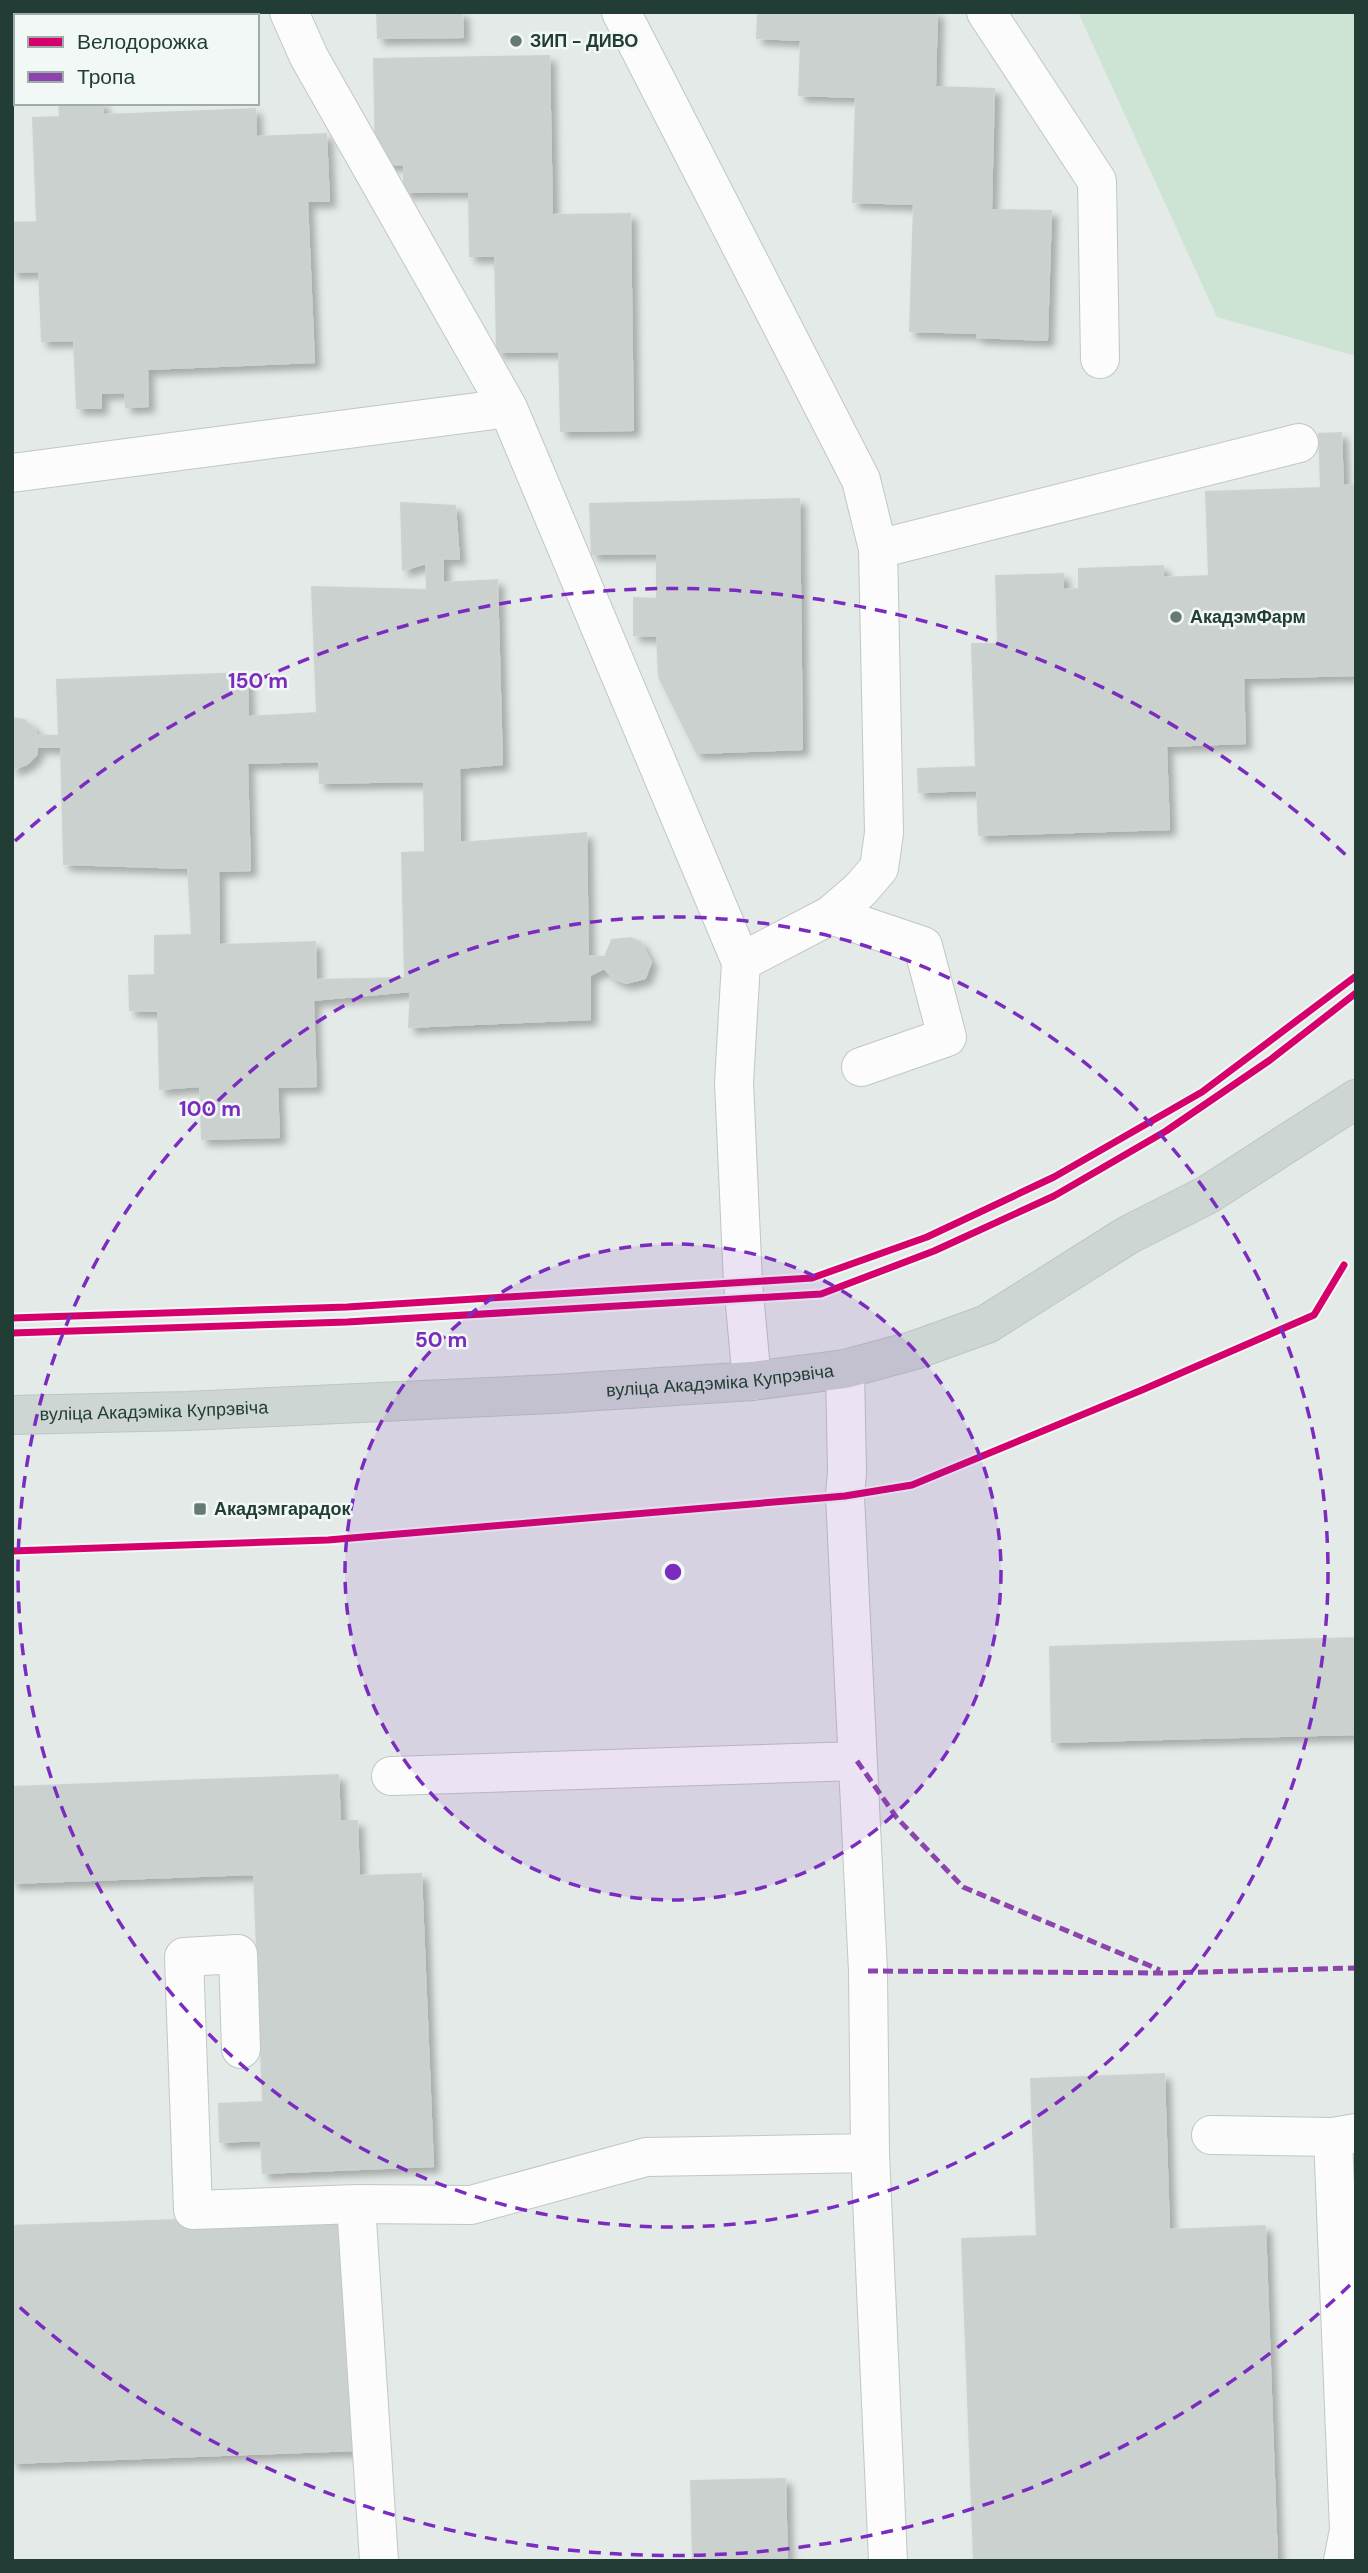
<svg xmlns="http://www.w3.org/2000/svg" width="1368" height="2573" font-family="'DM Sans',sans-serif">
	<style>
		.green { fill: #cde3d4 }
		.building { fill: #cbd1cf; stroke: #cdd2d0; stroke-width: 2; fill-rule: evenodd; filter: url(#shadow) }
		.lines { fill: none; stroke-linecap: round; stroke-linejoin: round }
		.minor-casing { stroke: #c1c7c4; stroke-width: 40 }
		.major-casing { stroke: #bdc6c3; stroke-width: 40 }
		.minor { stroke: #fbfcfb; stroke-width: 38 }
		.major { stroke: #cdd6d3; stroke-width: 38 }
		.quiet { stroke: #8e44ad; stroke-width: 5; stroke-dasharray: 10 5; stroke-linecap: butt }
		.cycleway-casing { stroke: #f2f8f5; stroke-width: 11 }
		.cycleway { stroke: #d6006c; stroke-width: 7 }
		.ring { fill: none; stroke: #7b2cbf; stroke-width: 3.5; stroke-dasharray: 12 9 }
		.poi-dot { fill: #667a74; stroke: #f2f8f5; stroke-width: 2.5 }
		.labels { text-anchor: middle; stroke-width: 5; stroke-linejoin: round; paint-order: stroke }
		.poi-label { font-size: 18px; font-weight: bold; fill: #223d36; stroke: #f2f8f5; text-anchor: start }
		.street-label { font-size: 18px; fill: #223d36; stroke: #f2f8f5 }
		.centre { fill: #7b2cbf; stroke: #f2f8f5; stroke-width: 3.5 }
		.ring-label { font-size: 21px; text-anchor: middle; font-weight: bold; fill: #7b2cbf; stroke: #f2f8f5; stroke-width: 5; stroke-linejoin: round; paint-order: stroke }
	</style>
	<defs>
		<filter id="shadow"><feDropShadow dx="6" dy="6" stdDeviation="3.5" flood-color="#0004"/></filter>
	</defs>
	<rect width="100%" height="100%" fill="#e4eae7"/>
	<path class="green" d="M 1078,12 L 1356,12 L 1356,356 L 1217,317 Z"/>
	<path class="building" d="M 12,12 L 124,12 L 124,16 L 16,16 L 16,55 L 12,55 Z
		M 377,12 L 462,12 L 463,37 L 378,38 Z
		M 758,12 L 937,12 L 935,87 L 994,89 L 991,210 L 1051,211 L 1047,340 L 977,337 L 977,333 L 910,331 L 914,204 L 853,202 L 856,97 L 799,95 L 801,40 L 757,38 Z
		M 549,56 L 552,215 L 630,214 L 633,430 L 561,431 L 559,351 L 497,352 L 495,256 L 470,256 L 469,191 L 404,192 L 404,164 L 376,165 L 374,59 Z
		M 59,103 L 103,103 L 103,115 L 255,109 L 256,137 L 326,134 L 329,201 L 307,201 L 314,362 L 147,369 L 148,406 L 126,407 L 125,392 L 101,393 L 101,408 L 77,408 L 74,340 L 42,341 L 39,271 L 12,272 L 12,223 L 37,222 L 33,118 L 60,117 Z
		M 1341,433 L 1343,486 L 1356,485 L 1356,675 L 1243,678 L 1245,743 L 1166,746 L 1169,829 L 979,835 L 977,790 L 919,792 L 918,769 L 976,767 L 972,644 L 998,644 L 996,576 L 1063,574 L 1063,590 L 1079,589 L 1079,569 L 1163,566 L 1163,578 L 1209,576 L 1206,492 L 1321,488 L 1319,434 Z
		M 799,499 L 802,749 L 697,753 L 659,677 L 657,636 L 634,635 L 634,598 L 657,599 L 657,553 L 592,554 L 590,504 Z
		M 401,503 L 455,506 L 459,559 L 443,558 L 443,583 L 497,580 L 502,764 L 459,768 L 460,843 L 586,833 L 588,956 L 605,957 L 612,940 L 631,938 L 640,942 L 651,962 L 645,978 L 638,980 L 626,983 L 615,979 L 604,968 L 590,975 L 590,1019 L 409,1027 L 411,991 L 313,1000 L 316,1086 L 277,1087 L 279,1137 L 202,1139 L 200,1086 L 160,1089 L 158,1011 L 130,1010 L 129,976 L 155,975 L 155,936 L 192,935 L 188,868 L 64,864 L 61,747 L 37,747 L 36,735 L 59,736 L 57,680 L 247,673 L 248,717 L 317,713 L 312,587 L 427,590 L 426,563 L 403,570 ZM 319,761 L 320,783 L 424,781 L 425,852 L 402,853 L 405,978 L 316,980 L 315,942 L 219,945 L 218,871 L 250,870 L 247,763 Z
		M 12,718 L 24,720 L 34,728 L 38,741 L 36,755 L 27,764 L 14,769 L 12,768 Z
		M 1356,1638 L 1356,1734 L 1052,1742 L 1050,1647 Z
		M 338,1775 L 340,1821 L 357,1821 L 359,1876 L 421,1874 L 433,2166 L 263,2173 L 261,2140 L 220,2142 L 219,2104 L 263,2102 L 254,1874 L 12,1883 L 12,1787 Z
		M 1164,2074 L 1169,2230 L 1265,2226 L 1277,2561 L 974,2561 L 962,2239 L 1037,2236 L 1031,2079 Z
		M 348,2214 L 356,2450 L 12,2463 L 12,2226 Z
		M 785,2479 L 787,2561 L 693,2561 L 691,2481 Z"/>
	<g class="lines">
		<g class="minor-casing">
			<path id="minor" d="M 289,12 L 309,57 L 508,408 L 741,962
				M 621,12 L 861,480 L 878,549
				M 986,12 L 1097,181 L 1100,359
				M 12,473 L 508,408
				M 831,915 L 860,890 L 879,868 L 884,833 L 878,549 L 1299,443
				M 845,1369 L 847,1472 L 845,1496 L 868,1971 L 870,2153 L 888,2561
				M 752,1381 L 743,1283 L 734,1083 L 741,962 L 831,915 L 923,946 L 947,1037 L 861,1067
				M 391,1776 L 857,1761
				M 241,2049 L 238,1954 L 184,1957 L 193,2210 L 356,2204
				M 1211,2135 L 1333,2137 L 1356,2133
				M 1333,2137 L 1349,2530 L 1343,2561
				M 379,2561 L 356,2204 L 471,2205 L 646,2157 L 870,2153"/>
		</g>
		<g class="major-casing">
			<g id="major">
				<path id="s1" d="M 12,1415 L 187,1411 L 553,1394 L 752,1381 L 845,1369 L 915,1350 L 987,1324 L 1128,1235 L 1207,1195 L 1356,1099"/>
			</g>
		</g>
		<use href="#minor" class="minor"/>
		<use href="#major" class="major"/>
		<path class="quiet" d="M 857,1761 L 897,1818 L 963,1887 L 1160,1970
			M 868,1971 L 1166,1973 L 1356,1968"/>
		<g class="cycleway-casing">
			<path id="cycleway" d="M 12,1318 L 347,1307 L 812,1278 L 927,1237 L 1054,1177 L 1202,1092 L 1356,976
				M 12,1333 L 347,1322 L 821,1294 L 934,1251 L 1054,1196 L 1166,1131 L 1270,1060 L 1356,993
				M 12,1551 L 328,1540 L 845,1496 L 912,1485 L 1142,1390 L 1314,1315 L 1344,1265"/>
		</g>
		<use href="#cycleway" class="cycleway"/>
	</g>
	<circle cx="673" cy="1572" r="328" fill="#7b2cbf" fill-opacity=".12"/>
	<g class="ring">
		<circle cx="673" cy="1572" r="328"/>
		<circle cx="673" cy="1572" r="655"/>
		<path d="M1350 2285A983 983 0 0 1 15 2303M15 841A983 983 0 0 1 1350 859"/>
	</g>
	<g class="poi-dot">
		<circle cx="516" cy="41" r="7"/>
		<circle cx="1176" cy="617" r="7"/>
		<rect x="193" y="1502" width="14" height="14" rx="3.5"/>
	</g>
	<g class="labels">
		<g class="poi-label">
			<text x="530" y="47">ЗИП - ДИВО</text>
			<text x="1190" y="623">АкадэмФарм</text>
			<text x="214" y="1515">Акадэмгарадок</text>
		</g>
		<g class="street-label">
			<text dy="6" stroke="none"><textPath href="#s1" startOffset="709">вуліца Акадэміка Купрэвіча</textPath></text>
			<text dy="6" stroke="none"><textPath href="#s1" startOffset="142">вуліца Акадэміка Купрэвіча</textPath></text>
		</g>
	</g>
	<circle cx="673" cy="1572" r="10" class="centre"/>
	<g class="ring-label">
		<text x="258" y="688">150 m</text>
		<text x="210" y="1116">100 m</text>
		<text x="441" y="1347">50 m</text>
	</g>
	<rect width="1368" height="2573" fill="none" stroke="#223d36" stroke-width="28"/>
	<rect x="14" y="14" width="245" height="91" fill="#f2f8f5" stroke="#9fada9" stroke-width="2"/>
	<rect x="28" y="37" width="35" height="10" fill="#d6006c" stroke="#9fada9" stroke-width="2"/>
	<text x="77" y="49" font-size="21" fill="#223d36">Велодорожка</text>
	<rect x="28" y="72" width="35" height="10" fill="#8e44ad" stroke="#9fada9" stroke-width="2"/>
	<text x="77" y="84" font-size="21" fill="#223d36">Тропа</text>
</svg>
